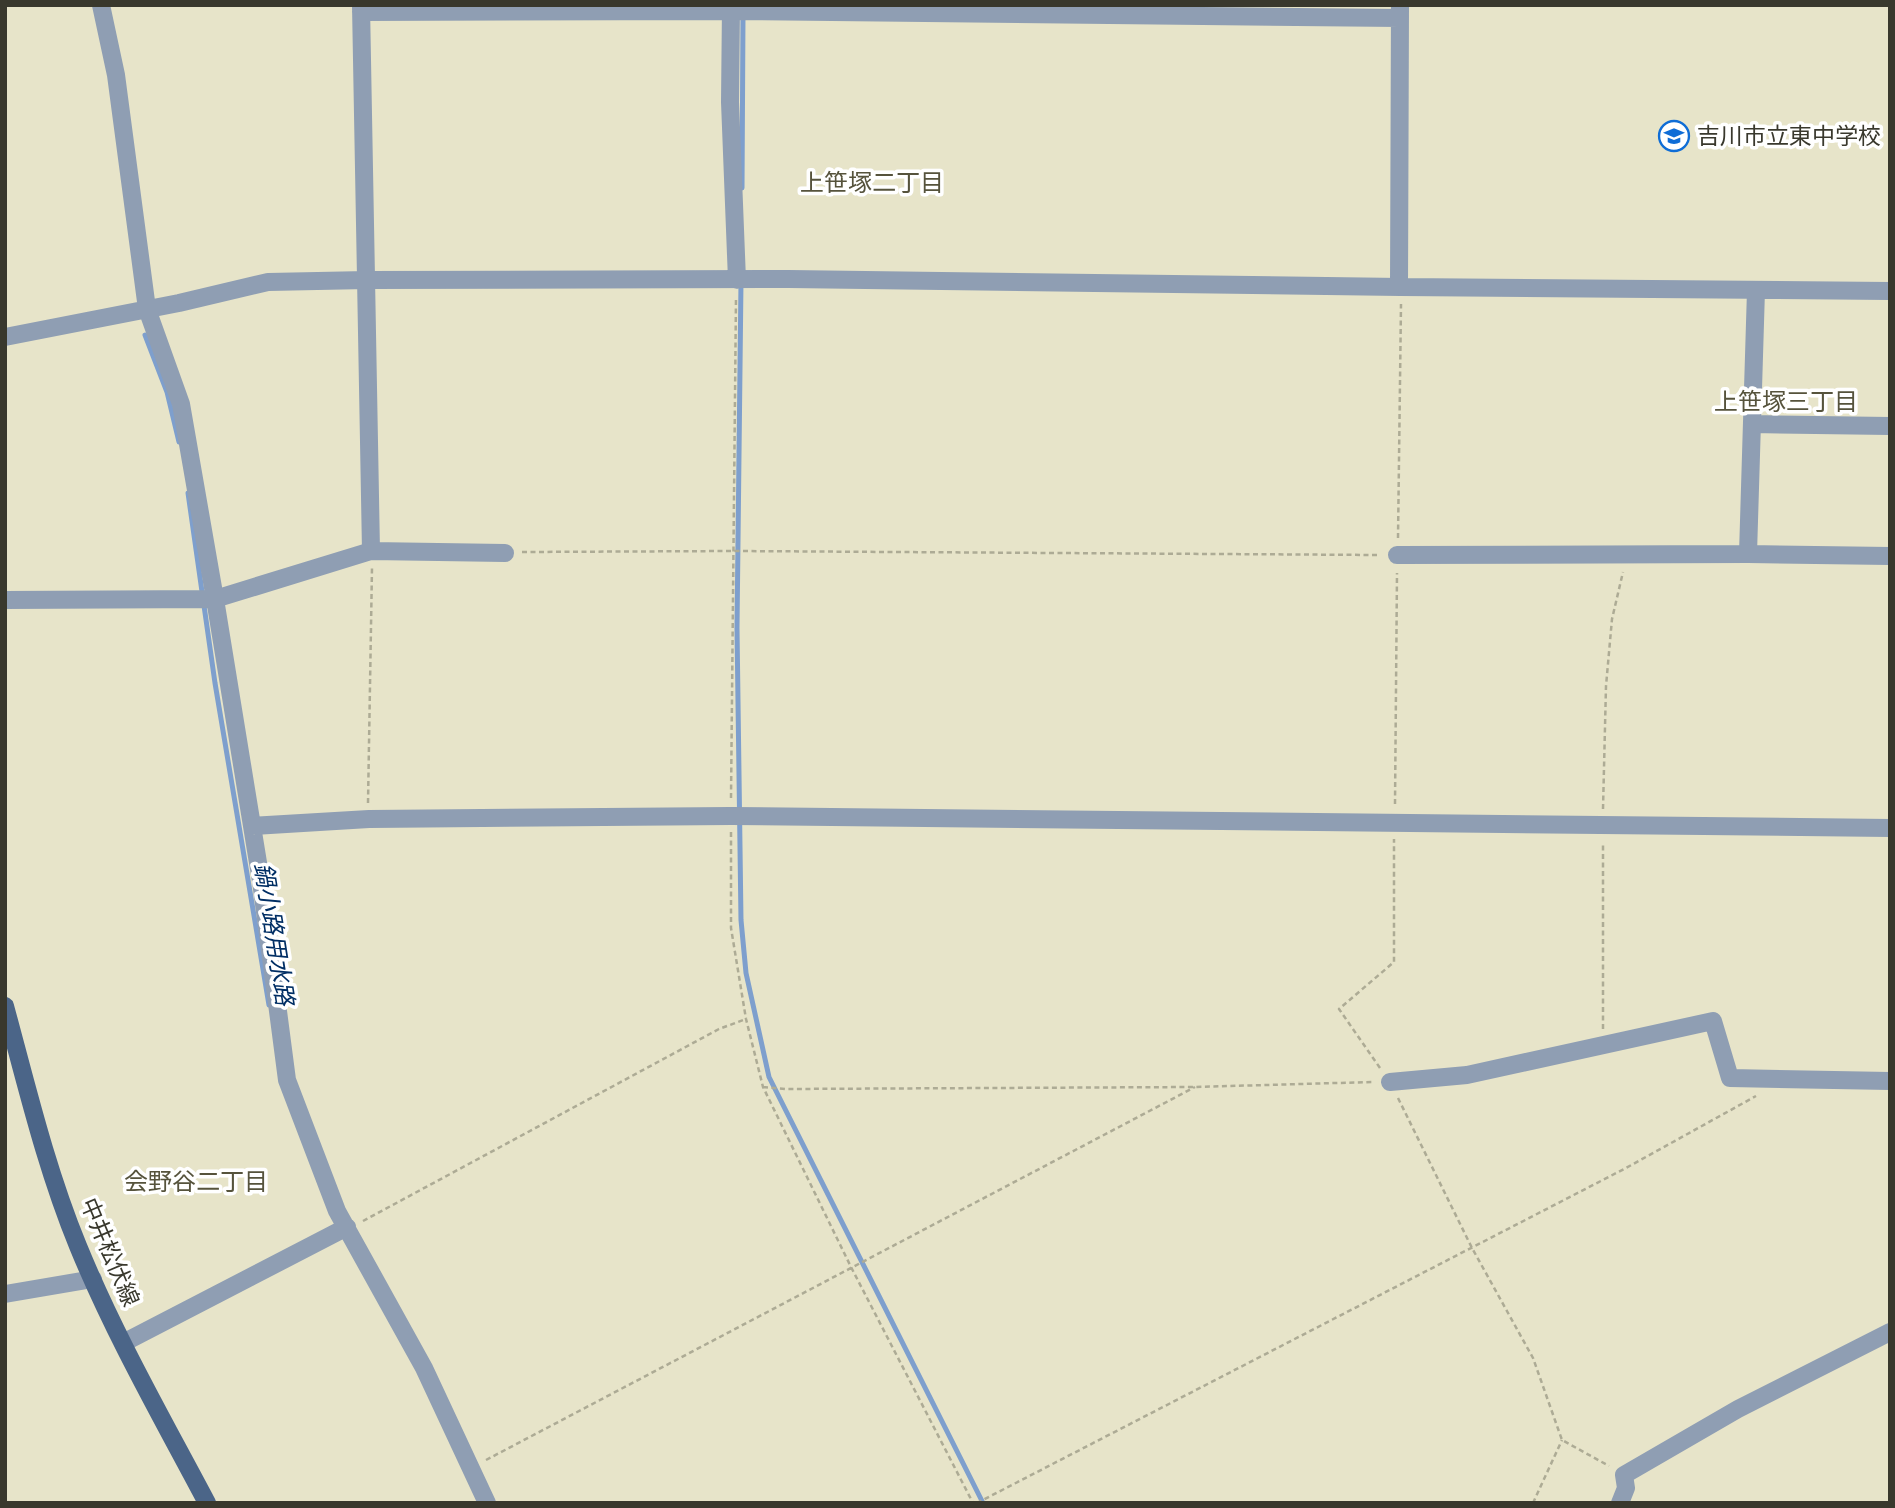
<svg xmlns="http://www.w3.org/2000/svg" width="1895" height="1508" font-family="Spectral,'Noto Sans JP',serif">
	<style>
		.lines { fill: none; stroke-linecap: round; stroke-linejoin: round }
		.stream { stroke: #7e9fcd; stroke-width: 5 }
		.path { stroke: #adab95; stroke-width: 2.5; stroke-dasharray: 5 3.5; stroke-linecap: butt }
		.minor { stroke: #8f9eb3; stroke-width: 18 }
		.major { stroke: #4b6588; stroke-width: 18 }
		.labels { text-anchor: middle; stroke-width: 7; stroke-linejoin: round; paint-order: stroke }
		.poi-label { font-size: 23px; fill: #39382d; stroke: #fff; text-anchor: start }
		.street-label { font-size: 23px; fill: #39382d; stroke: #fff }
		.neighbourhood-label { font-size: 24px; fill: #56533c; stroke: #fff }
		.water-label { font-size: 24px; font-style: italic; fill: #002e64; stroke: #fff }
	</style>
	<rect width="100%" height="100%" fill="#e7e4c9"/>
	<g class="lines">
		<path class="stream" d="M 742,188 L 743,15
			M 741,281 L 737,628 L 741,920 L 746,973 L 769,1077 L 983,1503
			M 145,335 L 167,392 L 179,442
			M 188,493 L 215,683 L 269,1005"/>
		<path class="path" d="M 1398,538 L 1401,304
			M 522,552 L 734,551 L 1380,555
			M 731,798 L 736,297
			M 368,803 L 372,568
			M 1395,804 L 1397,573
			M 1603,809 L 1606,686 L 1612,619 L 1623,572
			M 731,832 L 731,928 L 746,1019 L 763,1087 L 851,1267 L 973,1503
			M 1603,1029 L 1603,843
			M 1380,1068 L 1339,1009 L 1394,962 L 1394,839
			M 763,1087 L 785,1089 L 1195,1087 L 1372,1082
			M 1398,1098 L 1472,1248 L 1533,1358 L 1562,1440 L 1609,1466
			M 363,1221 L 719,1029 L 746,1019
			M 486,1460 L 1195,1087
			M 977,1503 L 1626,1168 L 1756,1096
			M 1533,1503 L 1562,1440"/>
		<path class="minor" d="M 101,5 L 116,75 L 147,309 L 181,404 L 215,599 L 261,881 L 287,1080 L 337,1211 L 424,1368 L 487,1503
			M 361,5 L 371,551
			M 731,5 L 730,102 L 737,280
			M 361,12 L 731,11 L 1400,18
			M 1399,287 L 1400,5
			M 5,337 L 179,303 L 268,282 L 367,280 L 789,279 L 1401,287 L 1890,291
			M 1752,424 L 1890,426
			M 1748,554 L 1756,290
			M 1397,555 L 1748,554 L 1890,556
			M 5,600 L 215,599 L 371,551 L 505,553
			M 252,826 L 369,819 L 731,816 L 1890,828
			M 1390,1082 L 1467,1075 L 1713,1021 L 1730,1078 L 1890,1081
			M 5,1294 L 93,1279
			M 123,1343 L 347,1227
			M 1620,1503 L 1626,1488 L 1624,1475 L 1738,1409 L 1890,1332"/>
		<path class="major" d="M 5,1006 C 27,1087 46,1168 78,1246 C 114,1334 162,1418 207,1503"/>
	</g>
	<defs>
		<g id="school-ring" transform="scale(1.575)"><circle r="9.5" fill="#fff" stroke="#0f6dd6" stroke-width="1.5"/><path d="M0-5L7-2L0 1L-7-2ZM-4 1L0 2.5L4 1V4Q0 6-4 4Z" fill="#0f6dd6"/></g>
	</defs>
	<g fill-rule="evenodd">
		<use href="#school-ring" x="1674" y="136"/>
	</g>
	<g class="labels">
		<g class="poi-label">
			<text x="1697" y="144">吉川市立東中学校</text>
		</g>
		<g class="street-label">
			<text transform="translate(110 1252) rotate(67)" y="8">中井松伏線</text>
		</g>
		<g class="neighbourhood-label">
			<text x="872" y="191">上笹塚二丁目</text>
			<text x="1786" y="410">上笹塚三丁目</text>
			<text x="196" y="1190">会野谷二丁目</text>
		</g>
		<g class="water-label">
			<text transform="translate(274 934) rotate(81)" y="8">鍋小路用水路</text>
		</g>
	</g>
	<rect width="1895" height="1508" fill="none" stroke="#39382d" stroke-width="14"/>
</svg>
